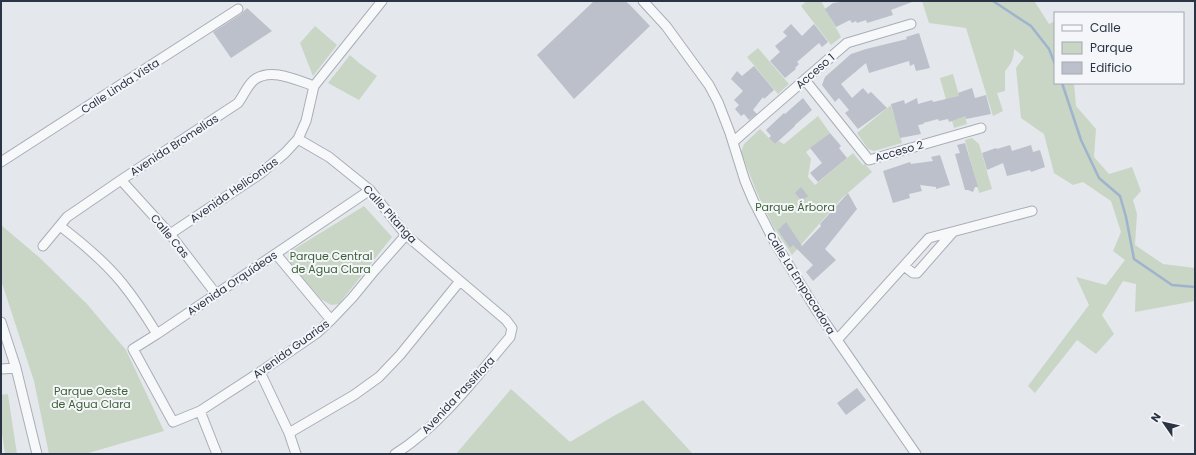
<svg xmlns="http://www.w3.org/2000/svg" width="1196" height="455" font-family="Poppins,sans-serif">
<rect width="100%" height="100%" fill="#e4e7ec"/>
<path fill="#c9d6c5" d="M807,1h14l20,36 -10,8 -30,-39z
M922,1h114l-1,1 14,22 6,-3v62h19l2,23 20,23 -2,28 15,17 23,-7 9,24 -8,9 4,14 -2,31 28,19 32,4v33l-60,11 1,-28 -13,-3 -21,34 12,19 -18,20 -19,-14 -42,53 -7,-7 61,-81 -13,-28 30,8 19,-25 -12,-9 8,-19 -10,-31 -28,-19 -10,3 -19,-12 -10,-39 -23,-16 -5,-50 8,-11 -10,-8c0,10 -3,15 -9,22v20l-8,2 6,18 -10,5 -27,-88 -37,-5z
M315,26l22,19 -24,31 -13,-33z
M758,48l31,36 -11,10 -31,-37z
M350,55l9,8 18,13 -18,24 -31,-17z
M953,74l14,50 -13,4 -14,-50z
M891,105l11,38 -28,8 -6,-2 -11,-16z
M818,116l12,17 -24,19 5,7 -3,18 7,8 38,-32 10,12 2,-1 7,8 -30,26 -50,57 -19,-29 -16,-33 -16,-41 3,-8 16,-15 15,15 4,-3 3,2 2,1z
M972,138l7,6 13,45 -13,4 -14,-53z
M364,206l28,31 -53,67 -8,1 -10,-6 -32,-37 -1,-9z
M1,225l39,33 47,46 39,46 38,81 -79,23h-36l-15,-73 -33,-101z
M511,389l59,53 40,-24 33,-18 50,54h-237z
M8,394v1l9,59h-12l-4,-28v-31z"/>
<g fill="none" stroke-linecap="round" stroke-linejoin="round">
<path stroke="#9fb4cc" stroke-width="2.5" d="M993,1l38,25 18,23 6,15
M1062,83l19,57 18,38 21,18 6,21 8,42 38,26 23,2"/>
</g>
<path fill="#bbc0ca" d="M594,1h31l5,4 20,21 -76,73 -37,-44z
M847,1h65v1l-21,8 2,5 -26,8 -1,-3 -9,3 -1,-2 -4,2 -2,-3 -14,7 -11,-18 8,-6z
M247,8l25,23 -41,27 -18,-26 28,-18z
M791,24l11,12 12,-12 14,18 -6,5 -3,-4 -22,19 2,2 -4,4 1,1 -11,9 -15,-17 10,-9 -5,-6 12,-10 -4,-4z
M919,33l11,35 -14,3 -2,-7 -4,2 -1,-5 -40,12 -3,-10 -25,21 11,14 11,-10 5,6 3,-2 16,16 -29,21 -13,-16 4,-3 -10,-12 -4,4 -13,-17 3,-8 26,-23 15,-5 41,-10 -1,-2z
M754,66l20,24 -10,9 -1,-2 -10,13 4,4 -8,6 -5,-6 -3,2 -6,-7 4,-4 -5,-5 9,-9 -12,-12 6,-8 5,5z
M972,88l3,10 11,-3 5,19 -25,5 -1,-3 -16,6 -1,-3 -9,2 -1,-2 -15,4 1,1 -6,1 3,9 -21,4 -9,-34 13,-4 1,4 12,-6 1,6 14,-4 1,2 26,-6 -1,-3z
M803,98l9,12 -17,15v1l-20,18 -6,-6 2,-2 -5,-6 18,-17 1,1z
M830,133l11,13 -2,2 8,10 -29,24 -8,-9 12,-10 -12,-15z
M965,143l13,44h-3l-2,5 -5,-2h-3l-10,-36 5,-1 -3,-8z
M1010,145l2,6 19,-6 2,7 7,-2 5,17 -14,5 -1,-2 -23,6 -4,-13 -16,7 -5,-17 14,-5 1,1z
M940,155l10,30 -14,4v-2l-16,-2 2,6 -13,3 1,4 -17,5 -10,-32 27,-9 1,2 22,-3 -2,-4z
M801,187l7,9 -6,5 -7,-8z
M848,193l9,16 -32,40 11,11 -23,21 -7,-9 7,-7 -20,-20 -3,3 -12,-18 8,-8 16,24 19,-20 -1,-2z
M857,388l9,12 -20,15 -9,-12z"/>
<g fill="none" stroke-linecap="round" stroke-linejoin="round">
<g stroke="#a9aeb7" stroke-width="11">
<path id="minor" d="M643,1l23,25 43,59 9,17 12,31 15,48 8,19 21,41 43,70 99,143
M805,80l64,80 112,-32
M298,139l31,18 41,33 36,45 100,85 6,8 -2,9c-34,40 -70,89 -115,117
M733,142l114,-99 64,-19
M1,162l237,-153
M121,180l49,54 46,60
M370,190l-213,144 -24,15 40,73 27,-11 60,-39 57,-39 14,-13 21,-22 23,-28 31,-35
M60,226c21,16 45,36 62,57 13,16 24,33 35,51
M170,234l90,-60 25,-21 13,-14 8,-18 8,-35 68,-85
M43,246l24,-29 54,-37 117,-77c6,-8 9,-17 16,-23 17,-13 42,0 60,6
M276,254l55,66
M904,266l9,7h4l36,-41
M1,322l15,46 21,86
M837,340l92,-102 103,-27
M1,369l15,-1
M260,372l29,61 7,21
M200,411l17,43
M289,433l65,-38 25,-18 21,-22 60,-74"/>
</g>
<use href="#minor" stroke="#f7f8fa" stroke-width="9"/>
</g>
<g text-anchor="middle" stroke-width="4" stroke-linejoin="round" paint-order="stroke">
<g font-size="11" fill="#2b3445" stroke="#f4f6f9">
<text transform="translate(815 71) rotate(-41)" y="4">Acceso 1</text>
<text transform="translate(120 86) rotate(-33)" y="4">Calle Linda Vista</text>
<text transform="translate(174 145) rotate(-33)" y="4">Avenida Bromelias</text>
<text transform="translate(899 151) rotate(-16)" y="4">Acceso 2</text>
<text transform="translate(234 190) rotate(-35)" y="4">Avenida Heliconias</text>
<text transform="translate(390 214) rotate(48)" y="4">Calle Pitanga</text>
<text transform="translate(170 236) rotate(50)" y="4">Calle Cas</text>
<text transform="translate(232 283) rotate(-34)" y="4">Avenida Orquídeas</text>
<text transform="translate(801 283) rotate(58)" y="4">Calle La Empacadora</text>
<text transform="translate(291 349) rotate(-36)" y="4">Avenida Guarias</text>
<text transform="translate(458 395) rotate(-47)" y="4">Avenida Passiflora</text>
</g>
<g font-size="11" fill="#3f6138" stroke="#f4f6f9">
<text x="795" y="211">Parque Árbora</text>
<text x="331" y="260">Parque Central<tspan x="331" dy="13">de Agua Clara</tspan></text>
<text x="91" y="395">Parque Oeste<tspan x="91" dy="13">de Agua Clara</tspan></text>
</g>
</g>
<rect width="1196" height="455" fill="none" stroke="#2b3445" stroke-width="4"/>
<rect x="1054" y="12" width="130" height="72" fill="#f4f6f9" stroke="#a4a8b1"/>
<rect x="1062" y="25" width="20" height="6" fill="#f7f8fa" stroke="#a4a8b1"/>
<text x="1090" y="32" font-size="12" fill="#2b3445">Calle</text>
<rect x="1062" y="42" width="20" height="12" fill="#c9d6c5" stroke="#a4a8b1"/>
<text x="1090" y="52" font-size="12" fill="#2b3445">Parque</text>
<rect x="1062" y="62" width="20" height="12" fill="#bbc0ca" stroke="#a4a8b1"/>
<text x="1090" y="72" font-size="12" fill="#2b3445">Edificio</text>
<g transform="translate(1164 423) rotate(304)" stroke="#f4f6f9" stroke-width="3" paint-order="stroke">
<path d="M0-3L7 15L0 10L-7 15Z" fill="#2b3445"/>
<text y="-6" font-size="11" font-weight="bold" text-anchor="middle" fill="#2b3445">N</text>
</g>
</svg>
